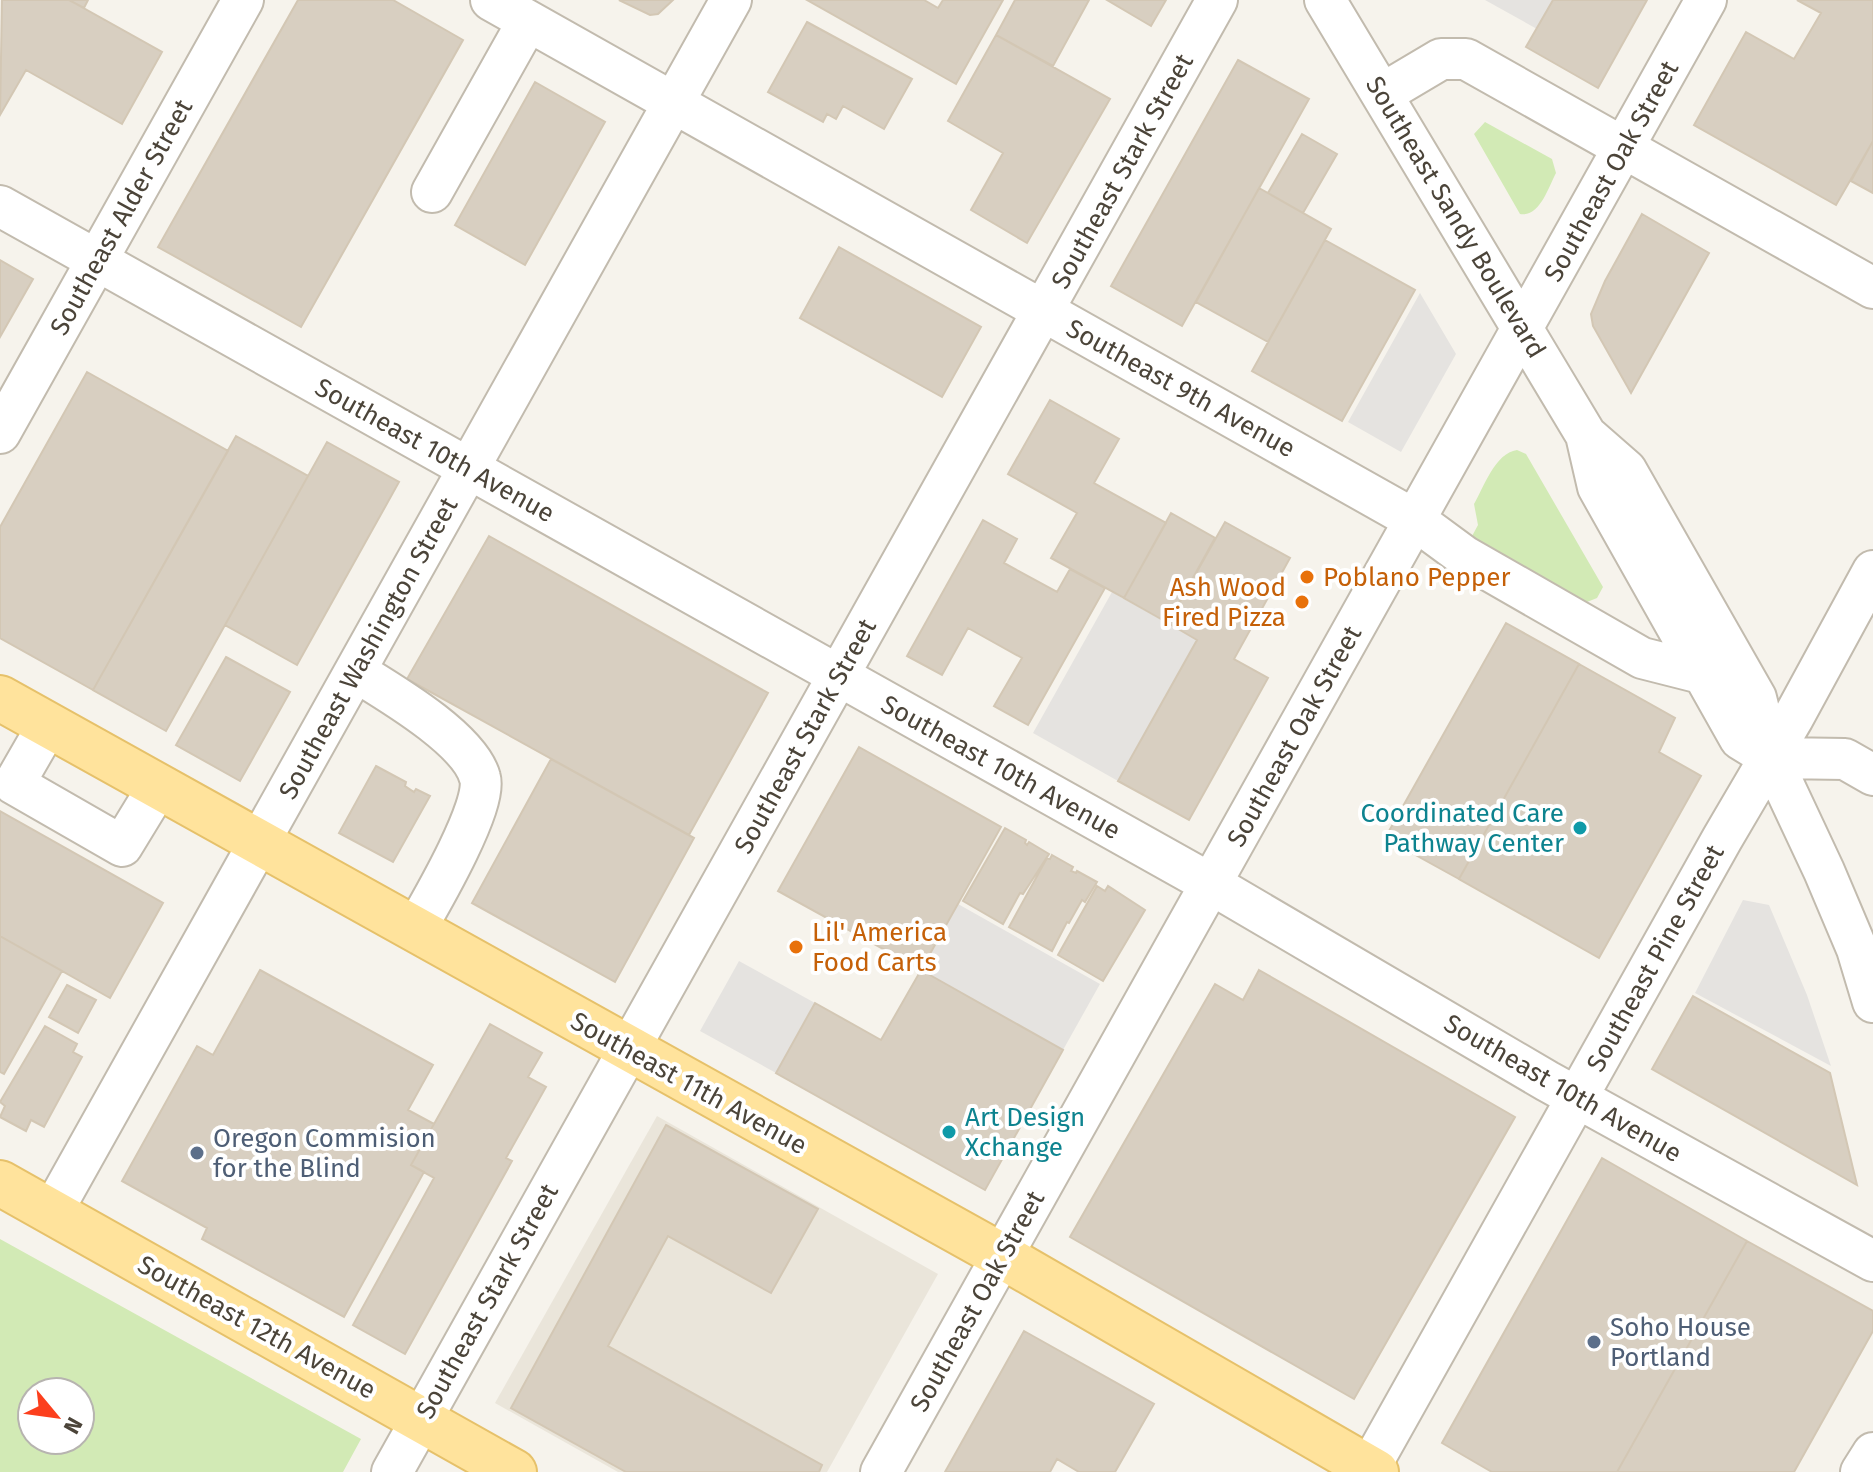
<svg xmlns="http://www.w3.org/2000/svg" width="1873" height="1472" font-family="'Fira Sans',sans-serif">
<rect width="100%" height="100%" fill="#f6f3ec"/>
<path fill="#eae5da" d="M657,1116l281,158 -111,198h-209l-123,-69z"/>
<path fill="#d2eab5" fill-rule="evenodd" d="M1485,122l67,37 4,14c-8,15 -16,44 -36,41l-46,-80z
M1517,450l9,4 77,133 -6,11 -10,4 -116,-64 7,-13 -4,-21c10,-17 21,-51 43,-54z
M0,1239l361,200 -18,33h-343zM32,1392h48v48h-48z"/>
<path fill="#e5e3e0" d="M1485,0h68l-16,29z
M1420,293l36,61 -55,98 -53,-30z
M1112,592l85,48 -79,141 -85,-48z
M1743,900l26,5 38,90 24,71 -136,-73z
M958,904l142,80 -37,66 -142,-80z
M739,961l76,42 -39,70 -76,-42z"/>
<path fill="#d8cfc1" stroke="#d3c7b4" stroke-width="2" d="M2,0h67l93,52 -40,72 -96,-54 -26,45z
M69,0h19l-4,8z
M298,0h95l70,40 -162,287 -143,-80z
M619,0h54l-15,14 -8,1z
M807,0h117l14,8 5,-8h60l-47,84z
M1015,0h74l-36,66 -57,-31z
M1107,0h59l-15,26z
M1553,0h94l-49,88 -72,-41z
M1797,0h76v141l-37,64 -142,-80 52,-93 48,27 27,-46z
M807,22l105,57 -28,50 -41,-23 -7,13 -9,-5 -4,8 -55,-30z
M996,35l114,64 -83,144 -56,-33 32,-57 -55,-32z
M1238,60l71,39 -127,227 -71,-40z
M535,82l70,40 -80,143 -70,-40z
M1302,134l35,20 -34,59 -35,-20z
M1873,141v52l-22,-12z
M1259,188l72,41 -63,113 -72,-40z
M1642,214l67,39 -78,140 -38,-67 -2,-12 14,-33z
M1325,240l90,50 -73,131 -90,-50z
M839,247l142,80 -39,70 -142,-79z
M0,260l33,19 -33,58z
M87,372l141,79 -135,239 -93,-52v-111z
M1050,400l69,39 -25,44 72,40 -42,75 -73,-40 26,-45 -69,-39z
M236,436l72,40 -142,255 -73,-41z
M327,442l72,40 -102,183 -72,-40z
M1171,513l44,25 -47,85 -44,-25z
M983,520l34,19 -13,24 53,29 13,-23 35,19 -77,137 -34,-19 28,-48 -54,-30 -26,47 -35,-19z
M1225,522l65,36 -56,101 34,19 -79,142 -71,-39 79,-141 -29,-17z
M489,536l279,157 -79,142 -282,-156z
M1506,623l73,41 -120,215 -74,-41z
M226,657l64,35 -50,89 -64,-36z
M1579,664l96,54 -16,34 42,24 -102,182 -140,-79z
M859,747l142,80 -80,143 -143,-79z
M551,759l143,79 -79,144 -143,-79z
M376,766l30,16 -1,4 9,6 2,-3 14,7 -37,66 -54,-29z
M0,811l163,92 -53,95 -110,-62z
M1005,828l21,12 -1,3 2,2 2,-3 20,12 -26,40 -3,-1 -17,31 -40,-23z
M1052,855l21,12 -2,4 5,2 1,-2 20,11 -12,20 -3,-2 -13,23 -2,-1 -15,29 -43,-24 38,-69 3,1z
M1097,886l8,5 3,-5 37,24 -42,71 -45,-26z
M0,936l62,35 -58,103 -4,-2z
M260,970l173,95 -25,45 26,14 -23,41 13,7 -80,145 -142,-78 5,-11 -85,-47 75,-135 16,9z
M921,970l142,80 -78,140 -209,-117 39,-70 66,37z
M1259,970l256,147 -161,282 -284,-162 145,-253 28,16z
M67,985l29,15 -18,33 -29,-16z
M1693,996l137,77 27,112 -205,-116z
M490,1024l52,29 -14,24 18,10 -40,71 6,3 -107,193 -52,-29 81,-147 -23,-13z
M45,1026l32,18 -4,8 9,5 -38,70 -13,-7 -5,11 -26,-14 5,-11 -5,-4z
M666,1125l152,84 -47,84 -103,-57 -60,110 214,119 -3,7h-193l-115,-64z
M1602,1158l145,83 -130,231h-125l-50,-29z
M1747,1241l126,70v20l-79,141h-177z
M1024,1331l130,73 -39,68h-36l-22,-13 -7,13h-105z"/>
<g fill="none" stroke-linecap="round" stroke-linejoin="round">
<g stroke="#c2bbae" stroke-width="44">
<path id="minor" d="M491,0l924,520 49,36 178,102 63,16
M1325,0l261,435 12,52 142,252 31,19
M1382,94l59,-35h25l407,229
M432,192l96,-171
M0,206l1211,678 336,197 326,180
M0,433l243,-433
M1586,435l40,35 130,228 15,60 53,113 33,78 16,53
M355,671c34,21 115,68 125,107 8,27 -50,126 -65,152
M48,725l-34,59 108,62 36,-59
M1771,758l74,1 28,16
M52,1212l679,-1212
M392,1472l825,-1472
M881,1472l825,-1472
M1367,1472l355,-633 71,-121 80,-147
M1861,1472l12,-19"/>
</g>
<g stroke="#e6c16a" stroke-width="48">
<path id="major" d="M0,698l1002,558 374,216
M0,1183l514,289"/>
</g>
<use href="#minor" stroke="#fff" stroke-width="40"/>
<use href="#major" stroke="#ffe39c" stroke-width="44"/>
</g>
<g fill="#e8710a" stroke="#fff" stroke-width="3">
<circle cx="1307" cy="577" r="8"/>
<circle cx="1302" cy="602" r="8"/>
<circle cx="796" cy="947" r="8"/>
</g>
<g fill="#0f9aa8" stroke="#fff" stroke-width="3">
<circle cx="1580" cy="828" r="8"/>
<circle cx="949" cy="1132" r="8"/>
</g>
<g fill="#5c6f8a" stroke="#fff" stroke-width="3">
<circle cx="197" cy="1153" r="8"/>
<circle cx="1594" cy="1342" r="8"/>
</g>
<g text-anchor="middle" stroke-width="8" stroke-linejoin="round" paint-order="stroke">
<g font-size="26" fill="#4b4439" stroke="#fff">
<text transform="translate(1122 171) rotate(-61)" y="9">Southeast Stark Street</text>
<text transform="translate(1611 171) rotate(-61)" y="9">Southeast Oak Street</text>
<text transform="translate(121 217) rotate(-61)" y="9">Southeast Alder Street</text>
<text transform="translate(1456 217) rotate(59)" y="9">Southeast Sandy Boulevard</text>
<text transform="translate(1181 388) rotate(29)" y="9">Southeast 9th Avenue</text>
<text transform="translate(435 450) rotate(29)" y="9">Southeast 10th Avenue</text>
<text transform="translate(368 648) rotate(-61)" y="9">Southeast Washington Street</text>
<text transform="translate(805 736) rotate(-61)" y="9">Southeast Stark Street</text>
<text transform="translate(1294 736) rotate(-61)" y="9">Southeast Oak Street</text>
<text transform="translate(1001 767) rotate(29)" y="9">Southeast 10th Avenue</text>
<text transform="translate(1655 958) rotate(-61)" y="9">Southeast Pine Street</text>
<text transform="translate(689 1083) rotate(29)" y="9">Southeast 11th Avenue</text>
<text transform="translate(1563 1088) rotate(30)" y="9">Southeast 10th Avenue</text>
<text transform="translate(487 1301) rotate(-61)" y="9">Southeast Stark Street</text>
<text transform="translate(977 1301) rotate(-61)" y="9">Southeast Oak Street</text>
<text transform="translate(257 1327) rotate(29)" y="9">Southeast 12th Avenue</text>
</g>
<g font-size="26" fill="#c56008" stroke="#fff" text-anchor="start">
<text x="1323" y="586">Poblano Pepper</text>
<text x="1286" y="596" text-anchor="end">Ash Wood<tspan x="1286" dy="30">Fired Pizza</tspan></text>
<text x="812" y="941">Lil' America<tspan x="812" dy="30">Food Carts</tspan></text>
</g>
<g font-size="26" fill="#0d838f" stroke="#fff" text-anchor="end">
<text x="1564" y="822">Coordinated Care<tspan x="1564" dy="30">Pathway Center</tspan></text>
<text x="965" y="1126" text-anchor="start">Art Design<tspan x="965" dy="30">Xchange</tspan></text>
</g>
<g font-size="26" fill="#4e5e75" stroke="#fff" text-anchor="start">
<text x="213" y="1147">Oregon Commision<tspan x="213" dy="30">for the Blind</tspan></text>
<text x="1610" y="1336">Soho House<tspan x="1610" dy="30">Portland</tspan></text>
</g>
</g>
<g transform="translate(56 1416) rotate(119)"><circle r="38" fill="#ffffff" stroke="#b7b4b0" stroke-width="2"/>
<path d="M0-6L14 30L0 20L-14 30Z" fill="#fc3f1d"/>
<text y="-12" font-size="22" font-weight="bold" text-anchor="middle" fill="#4b4439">N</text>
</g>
</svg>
